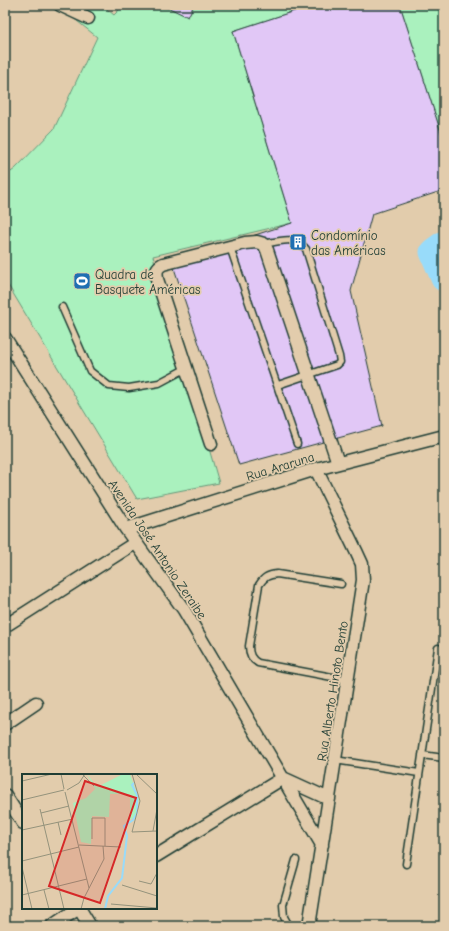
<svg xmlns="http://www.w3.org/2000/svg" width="449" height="931" font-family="'Comic Neue',sans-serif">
<rect width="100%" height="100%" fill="#e2ccac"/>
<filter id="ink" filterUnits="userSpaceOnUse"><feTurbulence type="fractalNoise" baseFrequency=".025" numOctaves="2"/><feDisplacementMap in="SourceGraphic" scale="8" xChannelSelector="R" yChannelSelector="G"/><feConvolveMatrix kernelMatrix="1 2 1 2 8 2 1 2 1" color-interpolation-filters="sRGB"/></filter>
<g filter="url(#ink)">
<path fill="#aaf1be" stroke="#649779" d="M57,5h45l12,10 10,-10h189l-80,26 59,192 -139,33 66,227 -82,16 -132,-219v-104l10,-7 39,-40 43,-92z
M400,5h44v137z"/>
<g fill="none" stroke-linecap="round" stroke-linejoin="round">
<path stroke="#98dbfa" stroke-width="27" d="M444,244l-11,8 11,26"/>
</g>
<path fill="#e1c7f6" stroke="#1f3d34" d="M163,5h31l-6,12z
M313,5h87l44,137v48l-72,24 -21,77 31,135 -143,39 -67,-203 120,-39 -59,-192z"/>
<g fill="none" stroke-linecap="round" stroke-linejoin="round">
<g stroke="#1f3d34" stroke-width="9">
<path id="lane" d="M264,244c15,-3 31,-9 42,5l33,107 1,6 -3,3 -59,20
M230,247l67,197
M62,307l28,64 19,15 20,2 30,-5 28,-15
M341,584l-64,-10c-9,1 -13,3 -18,11l-10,61c0,8 2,13 9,17l90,17
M422,755l22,3
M335,760l84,13
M406,864l32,-216
M289,926l-5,-9 -1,-12 13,-45"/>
</g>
<g stroke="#1f3d34" stroke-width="15">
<path id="street" d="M60,5l28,13
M5,338l121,191 58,81 138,235
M211,444l-54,-165c-1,-8 -1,-11 6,-15l82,-21 12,-1 7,2 3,6 71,213
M126,529l190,-60 128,-33
M5,626l130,-83
M5,724l31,-21
M283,778l46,21
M5,795l18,28
M156,856l127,-78
M79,908l11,18
M52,926l27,-18
M309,926l54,-346 -1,-16 -6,-13 -40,-82"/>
</g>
<use href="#lane" stroke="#e2ccac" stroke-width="6"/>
<use href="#street" stroke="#e2ccac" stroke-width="12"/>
</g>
</g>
<defs>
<g id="building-square" transform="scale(0.9)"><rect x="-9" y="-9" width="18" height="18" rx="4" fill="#1f6fb2" stroke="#e2ccac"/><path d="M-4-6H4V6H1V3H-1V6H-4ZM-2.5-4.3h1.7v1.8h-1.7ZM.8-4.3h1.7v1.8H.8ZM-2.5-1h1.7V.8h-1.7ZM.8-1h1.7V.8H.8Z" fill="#fff"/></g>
<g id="stadium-square" transform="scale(0.9)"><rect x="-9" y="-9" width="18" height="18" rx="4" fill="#1f6fb2" stroke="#e2ccac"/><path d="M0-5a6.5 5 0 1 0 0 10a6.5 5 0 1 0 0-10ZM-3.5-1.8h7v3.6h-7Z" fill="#fff"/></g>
</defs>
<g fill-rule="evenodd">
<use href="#building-square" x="298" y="242"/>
<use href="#stadium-square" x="82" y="281"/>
</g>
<g text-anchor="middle" stroke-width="3.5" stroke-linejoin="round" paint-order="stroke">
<g font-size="13" fill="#1f3d34" stroke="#e2ccac" text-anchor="start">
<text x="311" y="240">Condomínio<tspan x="311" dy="15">das Américas</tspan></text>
<text x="95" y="279">Quadra de<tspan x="95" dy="15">Basquete Américas</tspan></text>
</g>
<g font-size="13" fill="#1f3d34" stroke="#e2ccac">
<text transform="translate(280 466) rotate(-17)" y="5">Rua Araruna</text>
<text transform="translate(158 549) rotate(56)" y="5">Avenida José Antonio Zeraibe</text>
<text transform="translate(332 691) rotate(-81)" y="5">Rua Alberto Hinoto Bento</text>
</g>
</g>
<g transform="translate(22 774)">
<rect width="135" height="135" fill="#e2ccac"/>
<path d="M65,0l10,13 26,-13h7l9,25 -3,19 -6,1v-25h-20l-1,23 -17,-1 -1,28 -10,-2 -8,-39 13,-5 9,-9z" fill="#aaf1be"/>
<path fill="none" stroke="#98dbfa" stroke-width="2" d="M83,135l3,-13 14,-18 5,-42 -3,-10 9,-6 4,-7v-18l-5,-10 2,-2"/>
<path fill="none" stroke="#94937c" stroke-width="1" d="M39,0l3,15M60,0l12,12M110,0l8,27 -8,31 25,-1M114,0l21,20M0,7l30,-7M45,16l12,-7 6,-9M43,18l24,96M0,26l42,-10M18,35l24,100M19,39l28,-7M36,48l3,13M0,56l51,-11M131,57l4,-22M70,65v-21h13v28M57,71l42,2M0,87l57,-14M0,93l10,42M117,107l12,3 6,-11M100,111l35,11M22,116l5,19M0,121l65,-16M89,130l46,4M59,135l3,-11 20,-39 -1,-13"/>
<path fill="#d62828" fill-opacity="0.15" stroke="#d62828" stroke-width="2" d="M63,7l51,17 -36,105 -51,-17z"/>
<rect width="135" height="135" fill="none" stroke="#1f3d34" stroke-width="2"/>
</g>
<rect width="449" height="931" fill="none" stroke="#e2ccac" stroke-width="20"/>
<rect x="10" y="10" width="429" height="911" fill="none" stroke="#1f3d34" stroke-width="1.5" filter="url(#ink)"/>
</svg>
